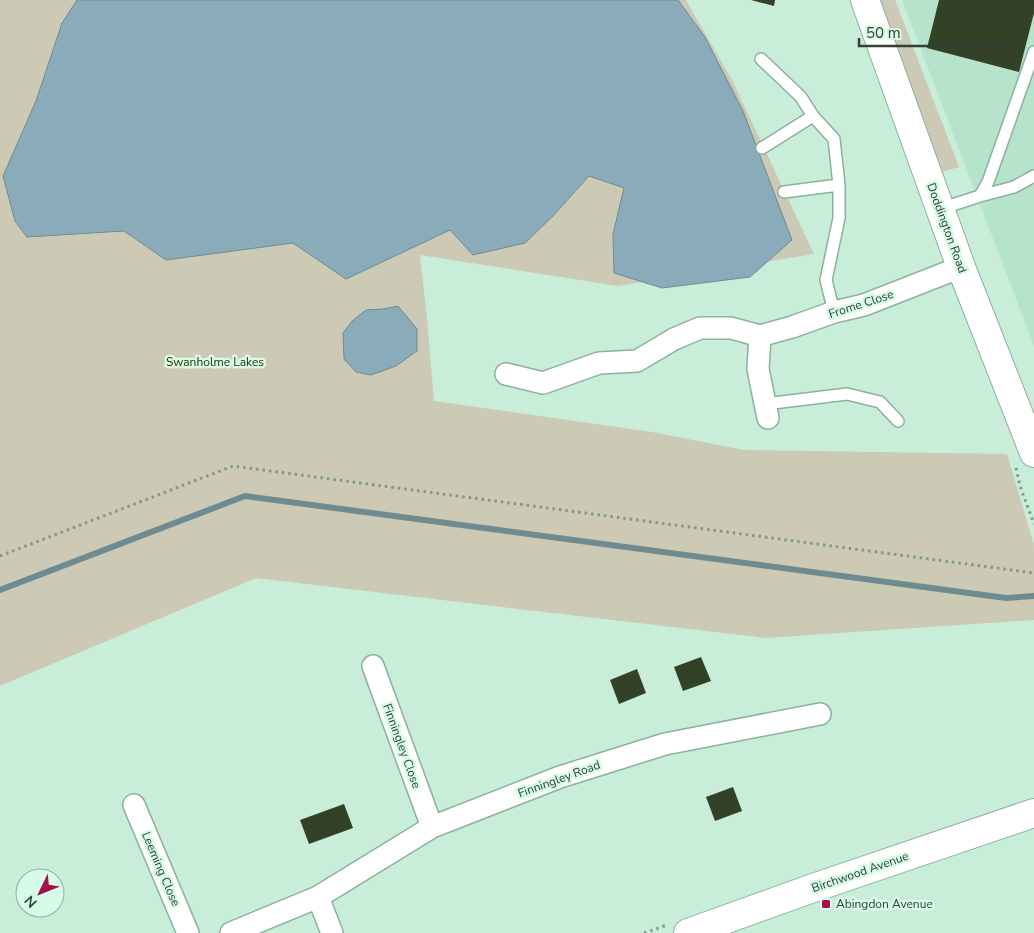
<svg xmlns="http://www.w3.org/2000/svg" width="1034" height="933" font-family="'Nunito Sans',sans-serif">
<rect width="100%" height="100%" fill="#c8eeda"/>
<path fill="#b6e3cc" d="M902,0h132v346z"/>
<path fill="#ccc9b5" d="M0,0h686l46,80 82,174 -196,32 -198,-31 7,63 7,83 218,31 92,18 263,4 27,91v75l-268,18 -510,-60 -256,108z
M880,0h15l64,167 -17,5z"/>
<path fill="#8aabb9" stroke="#6f8b92" d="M77,0h601l27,37 38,74 49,129 -42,37 -88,11 -48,-15 -1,-39 11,-46 -35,-12 -36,40 -28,27 -52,12 -23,-25 -104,49 -53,-36 -127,17 -42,-29 -97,6 -12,-16 -12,-45 33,-75 26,-78z
M398,306l19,23v22l-21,15 -25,9 -15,-3 -12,-13 -1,-26 9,-12 14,-11 17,-1z"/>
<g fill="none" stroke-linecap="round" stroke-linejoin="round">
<path stroke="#6f8b92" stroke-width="6" d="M0,590l245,-94 761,102 28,-2"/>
</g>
<path fill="#334126" d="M751,0h24l-1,6z
M939,0h95v13l-15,59 -92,-24z
M701,657l10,24 -28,10 -9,-24z
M637,669l9,24 -27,11 -9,-24z
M733,787l9,24 -27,10 -9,-24z
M344,804l9,24 -44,16 -9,-24z"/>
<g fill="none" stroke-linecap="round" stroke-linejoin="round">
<g stroke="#8db19e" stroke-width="14">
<path id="lane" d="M761,59l40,38 12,19 21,23 5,46v33l-13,62 8,32
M762,148l51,-32
M784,192l55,-7
M980,196l8,-14 46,-130
M940,209l40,-13 34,-9 20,-11
M765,404l82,-10 33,8 18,19"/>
</g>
<g stroke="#8db19e" stroke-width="24">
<path id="street" d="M760,336l-2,33 10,49
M506,374l37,9 56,-20 38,-2 37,-22 26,-11h31l29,8 32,-9 42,-15 30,-7 97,-38
M373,666l59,161
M134,805l54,128
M318,897l114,-70 128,-50 105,-33 155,-30
M231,933l87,-36 14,36"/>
</g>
<g stroke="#8db19e" stroke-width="30">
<path id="secondary" d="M865,0l96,267 73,186
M688,933l125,-45 221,-75"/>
</g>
<path stroke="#7e998b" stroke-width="3" stroke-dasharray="2.5 4" stroke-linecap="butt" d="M1016,468l4,18 14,38
M0,556l233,-90 801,107
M644,933l23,-8"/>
<use href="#lane" stroke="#fff" stroke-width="11"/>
<use href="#street" stroke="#fff" stroke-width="21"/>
<use href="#secondary" stroke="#fff" stroke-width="28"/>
</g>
<rect fill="#a50f4b" stroke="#d6fbe7" stroke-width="2" x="821" y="899" width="10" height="10" rx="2.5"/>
<g text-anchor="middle" stroke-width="5" stroke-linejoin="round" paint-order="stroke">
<g font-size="12" fill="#314038" stroke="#d6fbe7">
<text transform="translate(947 228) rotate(70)" y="4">Doddington Road</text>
<text transform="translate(861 304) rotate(-18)" y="4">Frome Close</text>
<text transform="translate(402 746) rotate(70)" y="4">Finningley Close</text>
<text transform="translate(559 779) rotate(-20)" y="4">Finningley Road</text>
<text transform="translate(161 869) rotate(67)" y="4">Leeming Close</text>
<text transform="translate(860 872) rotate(-19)" y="4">Birchwood Avenue</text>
</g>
<g font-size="12" fill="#342e05" stroke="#d6fbe7">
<text x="215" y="366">Swanholme Lakes</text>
</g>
<g font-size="12" fill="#314038" stroke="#d6fbe7" text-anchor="start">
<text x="836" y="908">Abingdon Avenue</text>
</g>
</g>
<g transform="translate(40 893) rotate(227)"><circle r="24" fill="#d6fbe7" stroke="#94b0a1"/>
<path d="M0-4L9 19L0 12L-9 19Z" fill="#a50f4b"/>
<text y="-8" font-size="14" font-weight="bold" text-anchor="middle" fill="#314038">N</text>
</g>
<path d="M859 38v8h149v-8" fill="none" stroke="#314038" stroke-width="2.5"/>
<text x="866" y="38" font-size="15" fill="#314038" stroke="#d6fbe7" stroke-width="4" paint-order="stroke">50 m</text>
</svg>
